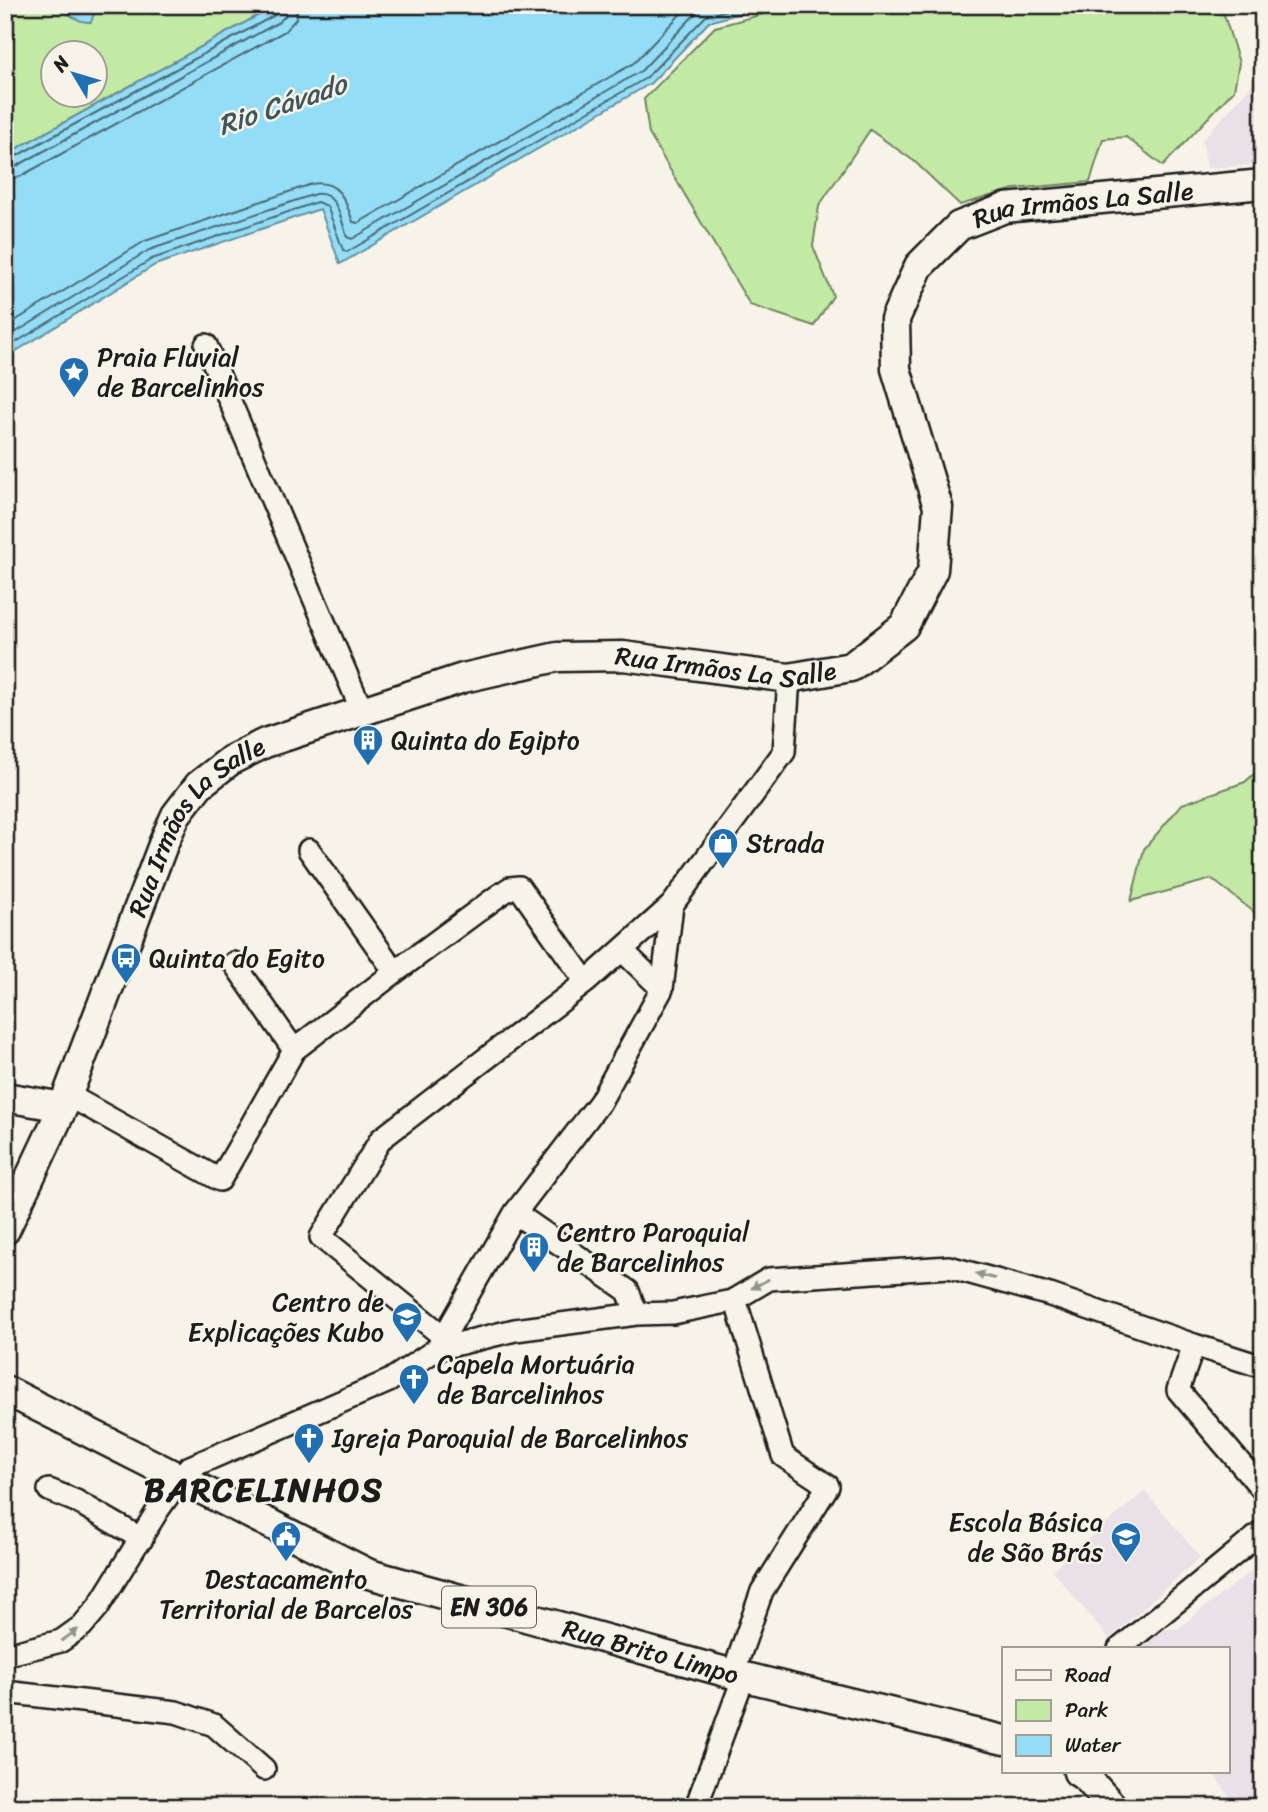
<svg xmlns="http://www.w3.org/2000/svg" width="1268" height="1812" font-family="Sriracha,sans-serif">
<rect width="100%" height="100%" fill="#f7f3e8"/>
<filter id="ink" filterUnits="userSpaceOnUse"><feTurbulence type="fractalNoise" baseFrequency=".0143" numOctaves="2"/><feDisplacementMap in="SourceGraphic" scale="14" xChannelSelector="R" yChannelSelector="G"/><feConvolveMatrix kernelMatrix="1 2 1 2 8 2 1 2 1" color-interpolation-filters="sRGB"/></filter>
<g filter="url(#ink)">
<path fill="#eae0e7" d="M1257,5h6v159l-56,4 -5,-28 56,-62z
M1145,1491l55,66 -91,82 -57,-69z
M1263,1562v245h-25l-26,-35h16v-123h-95l22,-20h22z"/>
<path fill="#c3eaa5" stroke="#708360" stroke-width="2" fill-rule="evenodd" d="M5,5h272l-272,150zM52,52h42v42h-42z
M797,5h424l18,58 -5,27 -71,76 -37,-29 -23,2 -13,43 -76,7 -54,16 -46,-44 -44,-31 -51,76 -6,40 20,50 -19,30 -64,-21 -101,-171 -5,-35 71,-72z
M1263,766v153l-51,-40 -81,22 13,-52 38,-45 63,-22z"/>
<path fill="#94ddf6" stroke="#64909f" stroke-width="2" d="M62,5h35l-6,17c-10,1 -25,-7 -29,-17z
M277,5h492l-60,17 -58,61 -311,181 -20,-55 -165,56 -150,93v-203z"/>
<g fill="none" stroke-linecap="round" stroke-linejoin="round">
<path stroke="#4c6973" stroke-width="2" d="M5,160l6,-1 264,-144 4,-10
M5,169l10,-2 264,-145 6,-6 3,-11
M5,180l16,-4 264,-145 11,-12 2,-14
M5,327l140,-86 167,-57c27,-5 34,17 41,38l5,1 276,-160 55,-58
M5,339l144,-89 166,-56c23,-3 26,26 32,43l5,2 289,-168 57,-60 12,-6
M5,349l147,-90 165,-57 10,4 16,44 4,2 299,-174 60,-62 37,-11"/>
<g stroke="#1c1c1c" stroke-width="26">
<path id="minor" d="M206,345l156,366
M309,850l86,122
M622,950l40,39
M234,963l60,87 101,-78 103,-76 12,-8 9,-1 67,95 -205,157 -60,98 123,100
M586,982l86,-77
M68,1095l152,85 74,-130
M515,1213l113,78 9,23
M1194,1345l-16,45 85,100
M437,1349l78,-19 122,-16 36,-1 59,-12 37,-22 180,-12 101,28 144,50 69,22
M49,1490l27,11 66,38
M1119,1649l144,-118
M5,1655l56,-14 21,-15 16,-19 60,-97 30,-42 201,-87 48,-32 78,-136 85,-111 62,-113 10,-84 112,-153 5,-74
M733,1674l29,-83 66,-105 -45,-30 -48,-157
M5,1692l171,20 38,13 50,44
M696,1807l48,-131"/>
</g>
<g stroke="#1c1c1c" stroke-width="33">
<g id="major">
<path d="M5,1097l58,10"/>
<path id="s1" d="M5,1230l58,-123 101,-265 12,-27 23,-30 32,-25 34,-17 198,-65 94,-21 66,-1 166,22 62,-11 53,-41 29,-56 5,-63 -42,-138 -1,-50 24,-53 40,-40 46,-18 258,-24"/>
<path id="s2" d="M5,1390l364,184 364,100 271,66"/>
<path d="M1078,1772l8,5 27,30"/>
</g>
</g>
<use href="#minor" stroke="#f7f3e8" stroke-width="21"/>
<use href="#major" stroke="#f7f3e8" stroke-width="28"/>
</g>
<defs><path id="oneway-solid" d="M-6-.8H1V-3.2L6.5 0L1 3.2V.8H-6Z" transform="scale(1.75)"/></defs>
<g fill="#94928c">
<use href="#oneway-solid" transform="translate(985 1276) rotate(-165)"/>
<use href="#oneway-solid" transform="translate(760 1284) rotate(152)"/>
<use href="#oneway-solid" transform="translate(70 1635) rotate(-35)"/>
</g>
</g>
<defs>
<g id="sight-pin" transform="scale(1.575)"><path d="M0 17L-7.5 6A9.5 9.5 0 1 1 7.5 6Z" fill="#1f6fb2" stroke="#f7f3e8"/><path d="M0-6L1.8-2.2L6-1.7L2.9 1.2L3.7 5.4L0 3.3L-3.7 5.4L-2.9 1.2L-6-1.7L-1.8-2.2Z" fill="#fff"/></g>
<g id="building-pin" transform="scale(1.575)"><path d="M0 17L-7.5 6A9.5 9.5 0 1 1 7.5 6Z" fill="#1f6fb2" stroke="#f7f3e8"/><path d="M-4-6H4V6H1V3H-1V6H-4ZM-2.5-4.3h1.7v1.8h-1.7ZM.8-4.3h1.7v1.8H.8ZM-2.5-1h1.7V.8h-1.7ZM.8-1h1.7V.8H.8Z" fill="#fff"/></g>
<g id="shop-pin" transform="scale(1.575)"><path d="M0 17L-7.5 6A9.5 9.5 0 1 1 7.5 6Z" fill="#1f6fb2" stroke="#f7f3e8"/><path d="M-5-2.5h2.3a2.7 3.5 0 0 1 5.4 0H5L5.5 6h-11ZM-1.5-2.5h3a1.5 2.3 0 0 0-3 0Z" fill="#fff"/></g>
<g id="bus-pin" transform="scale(1.575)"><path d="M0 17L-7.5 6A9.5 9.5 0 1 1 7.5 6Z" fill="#1f6fb2" stroke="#f7f3e8"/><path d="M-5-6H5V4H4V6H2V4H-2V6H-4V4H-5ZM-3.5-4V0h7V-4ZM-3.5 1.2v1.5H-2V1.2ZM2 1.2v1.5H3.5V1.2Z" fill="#fff"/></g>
<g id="school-pin" transform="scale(1.575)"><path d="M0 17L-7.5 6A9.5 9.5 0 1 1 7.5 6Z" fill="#1f6fb2" stroke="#f7f3e8"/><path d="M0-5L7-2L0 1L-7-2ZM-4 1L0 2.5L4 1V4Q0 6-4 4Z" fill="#fff"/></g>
<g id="church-pin" transform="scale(1.575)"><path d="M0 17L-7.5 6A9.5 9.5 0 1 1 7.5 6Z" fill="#1f6fb2" stroke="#f7f3e8"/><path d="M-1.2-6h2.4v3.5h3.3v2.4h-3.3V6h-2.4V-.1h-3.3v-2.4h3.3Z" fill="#fff"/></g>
<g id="civic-pin" transform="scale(1.575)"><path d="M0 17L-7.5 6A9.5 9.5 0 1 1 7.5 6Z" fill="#1f6fb2" stroke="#f7f3e8"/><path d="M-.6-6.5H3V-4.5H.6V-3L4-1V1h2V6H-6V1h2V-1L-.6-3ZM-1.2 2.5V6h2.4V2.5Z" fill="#fff"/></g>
</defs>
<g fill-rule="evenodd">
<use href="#sight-pin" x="74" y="372"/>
<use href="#building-pin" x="368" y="740"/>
<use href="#shop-pin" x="723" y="843"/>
<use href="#bus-pin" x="126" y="958"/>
<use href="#building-pin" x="534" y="1247"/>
<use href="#school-pin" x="407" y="1317"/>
<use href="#church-pin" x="414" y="1379"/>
<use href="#church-pin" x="309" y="1438"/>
<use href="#civic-pin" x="286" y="1536"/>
<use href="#school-pin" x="1126" y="1537"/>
</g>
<g text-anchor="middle" stroke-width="5" stroke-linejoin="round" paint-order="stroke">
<rect fill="#f7f3e8" stroke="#5e5c59" stroke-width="2" x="442" y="1586.5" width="94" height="41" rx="5"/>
<g font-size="24" font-weight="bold" fill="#1c1c1c">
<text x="489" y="1615">EN 306</text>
</g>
<g font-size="26" fill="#1c1c1c" stroke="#f7f3e8">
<text dy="9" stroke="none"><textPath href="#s1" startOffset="1796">Rua Irmãos La Salle</textPath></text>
<text dy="9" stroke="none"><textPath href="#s1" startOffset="1040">Rua Irmãos La Salle</textPath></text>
<text dy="9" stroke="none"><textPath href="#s1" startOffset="452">Rua Irmãos La Salle</textPath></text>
<text dy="9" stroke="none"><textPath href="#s2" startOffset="700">Rua Brito Limpo</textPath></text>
</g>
<g font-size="26" fill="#1c1c1c" stroke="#f7f3e8" text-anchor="start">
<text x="97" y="366">Praia Fluvial<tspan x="97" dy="30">de Barcelinhos</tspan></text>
<text x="391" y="749">Quinta do Egipto</text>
<text x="746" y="852">Strada</text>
<text x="149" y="967">Quinta do Egito</text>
<text x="557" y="1241">Centro Paroquial<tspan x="557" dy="30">de Barcelinhos</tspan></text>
<text x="384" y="1311" text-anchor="end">Centro de<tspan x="384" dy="30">Explicações Kubo</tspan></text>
<text x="437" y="1373">Capela Mortuária<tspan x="437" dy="30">de Barcelinhos</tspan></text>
<text x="332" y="1447">Igreja Paroquial de Barcelinhos</text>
<text x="1103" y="1531" text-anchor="end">Escola Básica<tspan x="1103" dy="30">de São Brás</tspan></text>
<text x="286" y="1588" text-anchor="middle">Destacamento<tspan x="286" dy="30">Territorial de Barcelos</tspan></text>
</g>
<g font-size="28" font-style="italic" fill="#40565d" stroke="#f7f3e8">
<text transform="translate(282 104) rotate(-19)" y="10">Rio Cávado</text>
</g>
<g font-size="33" font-weight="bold" letter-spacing="2" fill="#1c1c1c" stroke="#f7f3e8">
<text x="264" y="1501">BARCELINHOS</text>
</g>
</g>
<rect width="1268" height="1812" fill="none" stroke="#f7f3e8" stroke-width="28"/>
<rect x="14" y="14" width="1240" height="1784" fill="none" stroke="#1c1c1c" stroke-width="2.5" filter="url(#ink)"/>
<rect x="1002" y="1647" width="228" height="126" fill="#f7f3e8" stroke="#9f9d96" stroke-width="2"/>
<rect x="1016" y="1670" width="35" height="10" fill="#f7f3e8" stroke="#9f9d96" stroke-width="2"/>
<text x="1065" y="1682" font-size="21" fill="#1c1c1c">Road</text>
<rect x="1016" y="1700" width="35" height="21" fill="#c3eaa5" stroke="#9f9d96" stroke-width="2"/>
<text x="1065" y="1717" font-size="21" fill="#1c1c1c">Park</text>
<rect x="1016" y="1735" width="35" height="21" fill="#94ddf6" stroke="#9f9d96" stroke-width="2"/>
<text x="1065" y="1752" font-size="21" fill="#1c1c1c">Water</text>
<g transform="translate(74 74) rotate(308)"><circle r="33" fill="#f7f3e8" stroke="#9f9d96" stroke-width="2"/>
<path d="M0-5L12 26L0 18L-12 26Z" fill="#1f6fb2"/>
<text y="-10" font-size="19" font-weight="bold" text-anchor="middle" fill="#1c1c1c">N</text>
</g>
</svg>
